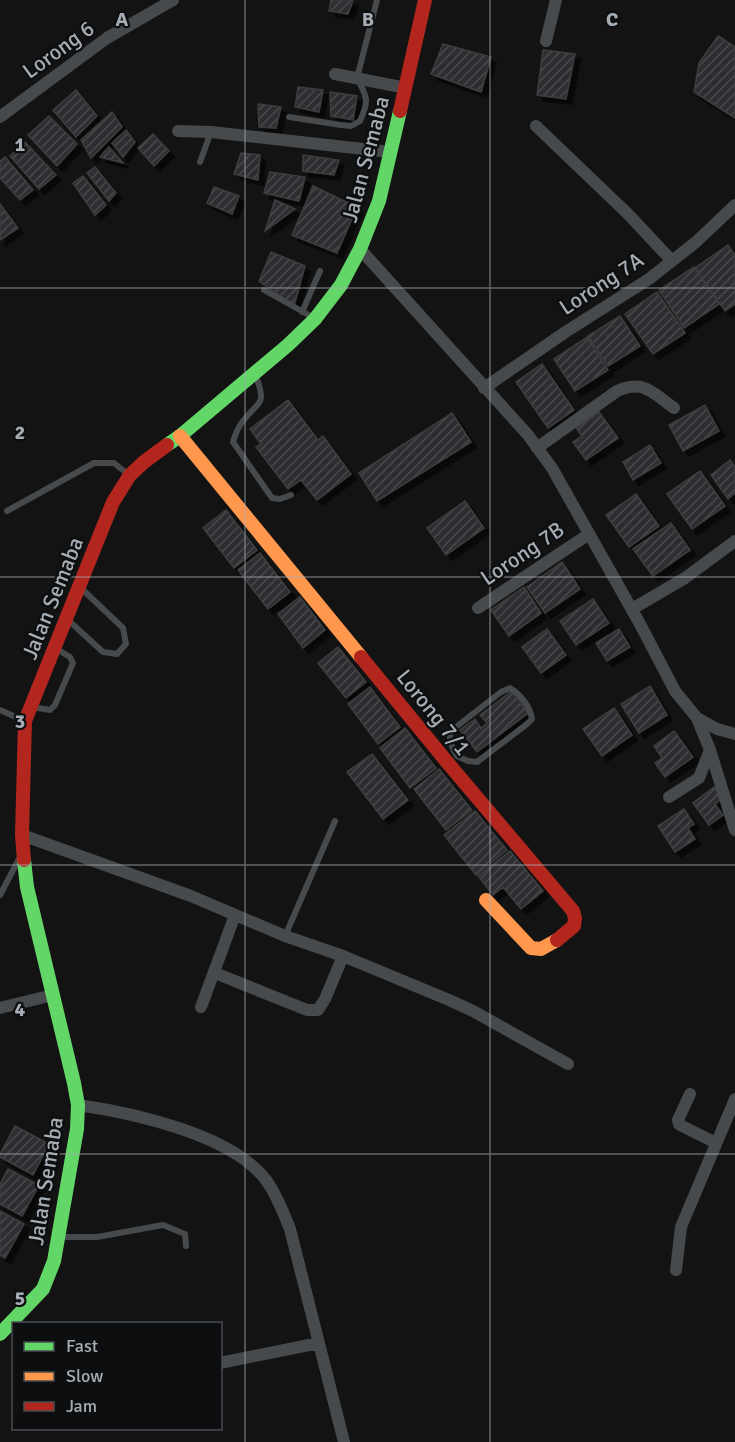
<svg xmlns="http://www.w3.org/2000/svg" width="735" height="1442" font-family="Signika,sans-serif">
<defs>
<pattern id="building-hatch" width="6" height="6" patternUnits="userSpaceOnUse" patternTransform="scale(1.5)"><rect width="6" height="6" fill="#2f2f30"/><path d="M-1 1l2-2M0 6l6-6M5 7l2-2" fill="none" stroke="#4a4a4c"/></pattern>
<filter id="shadow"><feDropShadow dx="5.5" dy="5.5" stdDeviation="0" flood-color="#0009"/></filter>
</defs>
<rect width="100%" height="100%" fill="#131313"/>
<path fill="url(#building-hatch)" stroke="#3c3e3f" stroke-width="1.5" filter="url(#shadow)" d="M331,0h22l-5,14 -19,-3z
M718,36l17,11v71l-41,-26 5,-29z
M443,44l48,13 -10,35 -50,-18z
M543,50l32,4 -9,45 -29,-4z
M298,87l25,3 -4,22 -24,-5z
M76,90l21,26 -21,21 -23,-27z
M330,92l27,4 -4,24 -22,-4z
M258,104l23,3 -5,21 -17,-1z
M112,112l10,15 -31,31 -10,-18z
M49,116l28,28 -20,22 -29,-31z
M126,130l9,12 -12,15 -11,-14z
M153,134l16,17 -15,15 -16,-18z
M25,142l31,33 -17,14 -29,-33z
M109,147l14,16 -23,-6z
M241,153l19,2 -2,25 -24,-6z
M303,155l36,5 -5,15 -31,-4z
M5,157l28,33 -13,10 -20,-22v-17z
M95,167l21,26 -7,8 -22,-28z
M270,172l35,5 -6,24 -35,-8z
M83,176l23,29 -11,10 -22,-32z
M313,186l44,21 -20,46 -45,-18z
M214,187l25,9 -7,18 -25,-11z
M275,200l20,9 -30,22z
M0,204l18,24 -18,12z
M728,245l7,10v49l-10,7 -30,-43z
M271,252l34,14 -11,40 -35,-25z
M694,267l25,37 -35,24 -25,-38z
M657,292l28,41 -32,21 -28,-40z
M620,316l20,30 -32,20 -20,-30z
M587,337l21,33 -33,21 -21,-32z
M542,364l32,46 -26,18 -32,-46z
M288,400l30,40 5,-4 28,38 -34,26 -16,-20 -13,9 -32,-42 5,-3 -11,-15z
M705,405l14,26 -36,20 -14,-26z
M599,412l19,26 -32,22 -13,-18 9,-6 -6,-8z
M452,413l19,29 -94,59 -18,-28z
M650,445l11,18 -28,17 -10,-18z
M730,460l5,7v26l-7,6 -17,-24z
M700,471l25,35 -33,23 -25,-35z
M636,494l23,32 -30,21 -23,-32z
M465,501l19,27 -38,27 -19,-27z
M226,510l31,40 -23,18 -31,-40z
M671,523l19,27 -37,26 -20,-27z
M260,553l30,39 -22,17 -30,-39z
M562,562l18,27 -35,24 -18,-26z
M524,587l17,26 -32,23 -18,-26z
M300,597l25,33 -22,18 -25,-34z
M593,599l16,24 -33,22 -16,-24z
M547,629l19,26 -25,18 -19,-26z
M619,629l11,18 -23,14 -11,-18z
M338,647l28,35 -20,16 -28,-35z
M650,686l17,29 -28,18 -18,-29z
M370,687l30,40 -22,17 -30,-40z
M512,691l16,22 -51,39 -17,-22 15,-11 6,9 6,-5 -7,-8z
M614,708l18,27 -30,21 -19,-27z
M405,728l31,40 -26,20 -30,-40z
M674,731l19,26 -28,20 -10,-14 7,-5 -8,-12z
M372,754l36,46 -25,19 -36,-47z
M439,769l33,41 -26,20 -32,-41z
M714,787l8,12 -7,5 8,11 -14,10 -16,-22z
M684,809l10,15 -6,4 7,11 -20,13 -17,-26z
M475,811l32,39 -31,25 -32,-40z
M510,851l33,40 -22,18 -18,-22 -10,8 -15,-19z
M15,1126l34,18 -16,31 -33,-18v-3z
M8,1169l31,16 -17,31 -22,-12v-20z
M0,1211l24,13 -19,34 -5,-3z"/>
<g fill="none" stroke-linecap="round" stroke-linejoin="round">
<path stroke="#474a4c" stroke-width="6" d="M289,117l52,8 10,1 9,-5c9,-20 8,-23 -3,-43l20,-78
M200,162l11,-30
M264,290l50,28
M302,312l18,-41
M256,376c11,30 3,24 -13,45 -5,6 -8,14 -10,21l39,56 8,1 11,-4
M7,511l87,-48h20l15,12
M68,620l35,32 14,2 9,-10 -3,-16 -41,-39
M510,688c10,6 20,18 22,31l-5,5 -50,38 -9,-1 -11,-5c-5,-9 -10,-16 -5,-26l49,-38z
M32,707l18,3 5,-5 18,-42 -3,-6 -15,-9
M0,710l25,11
M0,895l20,-38
M285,936l50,-115
M59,1237h38l66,-12 22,9 1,12"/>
<path stroke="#474a4c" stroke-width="12" d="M546,41l10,-41
M335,74l71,14
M0,117l107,-79 66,-38
M536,126l92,88 44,47
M178,131l33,1 179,20
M360,249l168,186 24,33 88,156 35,67 22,27 20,11 18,5
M484,388l83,-57 82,-52 47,-37 39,-37
M537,448l80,-57c27,-12 36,2 57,17
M478,608l111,-74
M632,609l53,-31 50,-37
M697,718l13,32 25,80
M669,797l30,-19 11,-28
M22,835l169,61 94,40 58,20 106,44 24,11 95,53
M215,973l92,37h11l7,-11 18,-43
M201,1007l34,-92
M0,1008l53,-13
M690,1094l-12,26 1,4 3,2 34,17
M78,1105c55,8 153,29 188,75 11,15 17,32 24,49l54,213
M676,1270l5,-43 54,-128
M220,1363l99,-20"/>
<path stroke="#63d668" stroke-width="14" d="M167,445l13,-9 108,-91 27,-26 26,-34 19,-36 19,-48 21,-90
M0,1334l43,-45 11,-28 23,-132 1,-24 -4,-22 -47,-196 -3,-27"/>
<path stroke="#ff974d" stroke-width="14" d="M180,436l181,221
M486,900l45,48 10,1 16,-9"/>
<path stroke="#b3261e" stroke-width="14" d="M400,111l25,-111
M361,657l86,105 126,149 2,7 -1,8 -17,14
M24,860l-2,-25 3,-114 88,-219 17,-27 14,-13 23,-17"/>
</g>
<path fill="none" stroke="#a5acb3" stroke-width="1.5" stroke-opacity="0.55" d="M245,0v1442M490,0v1442M0,288h735M0,577h735M0,865h735M0,1154h735"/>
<g text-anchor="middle" stroke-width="4.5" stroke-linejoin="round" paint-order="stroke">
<g font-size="22" fill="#a5acb3" stroke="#0d0e0f">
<text transform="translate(58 49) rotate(-36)" y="8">Lorong 6</text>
<text transform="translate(365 159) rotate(-75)" y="8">Jalan Semaba</text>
<text transform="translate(601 283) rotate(-33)" y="8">Lorong 7A</text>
<text transform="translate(522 553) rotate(-34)" y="8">Lorong 7B</text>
<text transform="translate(52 598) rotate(-68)" y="8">Jalan Semaba</text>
<text transform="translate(434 712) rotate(51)" y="8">Lorong 7/1</text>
<text transform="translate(45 1181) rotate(-81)" y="8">Jalan Semaba</text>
</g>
</g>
<g font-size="20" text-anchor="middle" font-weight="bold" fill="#a5acb3" stroke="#0d0e0f" stroke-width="4.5" stroke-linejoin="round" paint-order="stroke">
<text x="122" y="26">A</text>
<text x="368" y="26">B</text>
<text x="612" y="26">C</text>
<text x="20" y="151">1</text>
<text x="20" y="439">2</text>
<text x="20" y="728">3</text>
<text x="20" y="1016">4</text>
<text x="20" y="1305">5</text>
</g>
<rect x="12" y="1322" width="210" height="108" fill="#0d0e0f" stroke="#4a4d51" stroke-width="1.5"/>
<rect x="24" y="1342" width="30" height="9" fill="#63d668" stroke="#4a4d51" stroke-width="1.5"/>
<text x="66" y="1352" font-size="18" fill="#a5acb3">Fast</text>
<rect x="24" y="1372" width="30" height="9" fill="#ff974d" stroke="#4a4d51" stroke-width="1.5"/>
<text x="66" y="1382" font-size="18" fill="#a5acb3">Slow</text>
<rect x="24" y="1402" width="30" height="9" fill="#b3261e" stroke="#4a4d51" stroke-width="1.5"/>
<text x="66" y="1412" font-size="18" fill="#a5acb3">Jam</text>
</svg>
